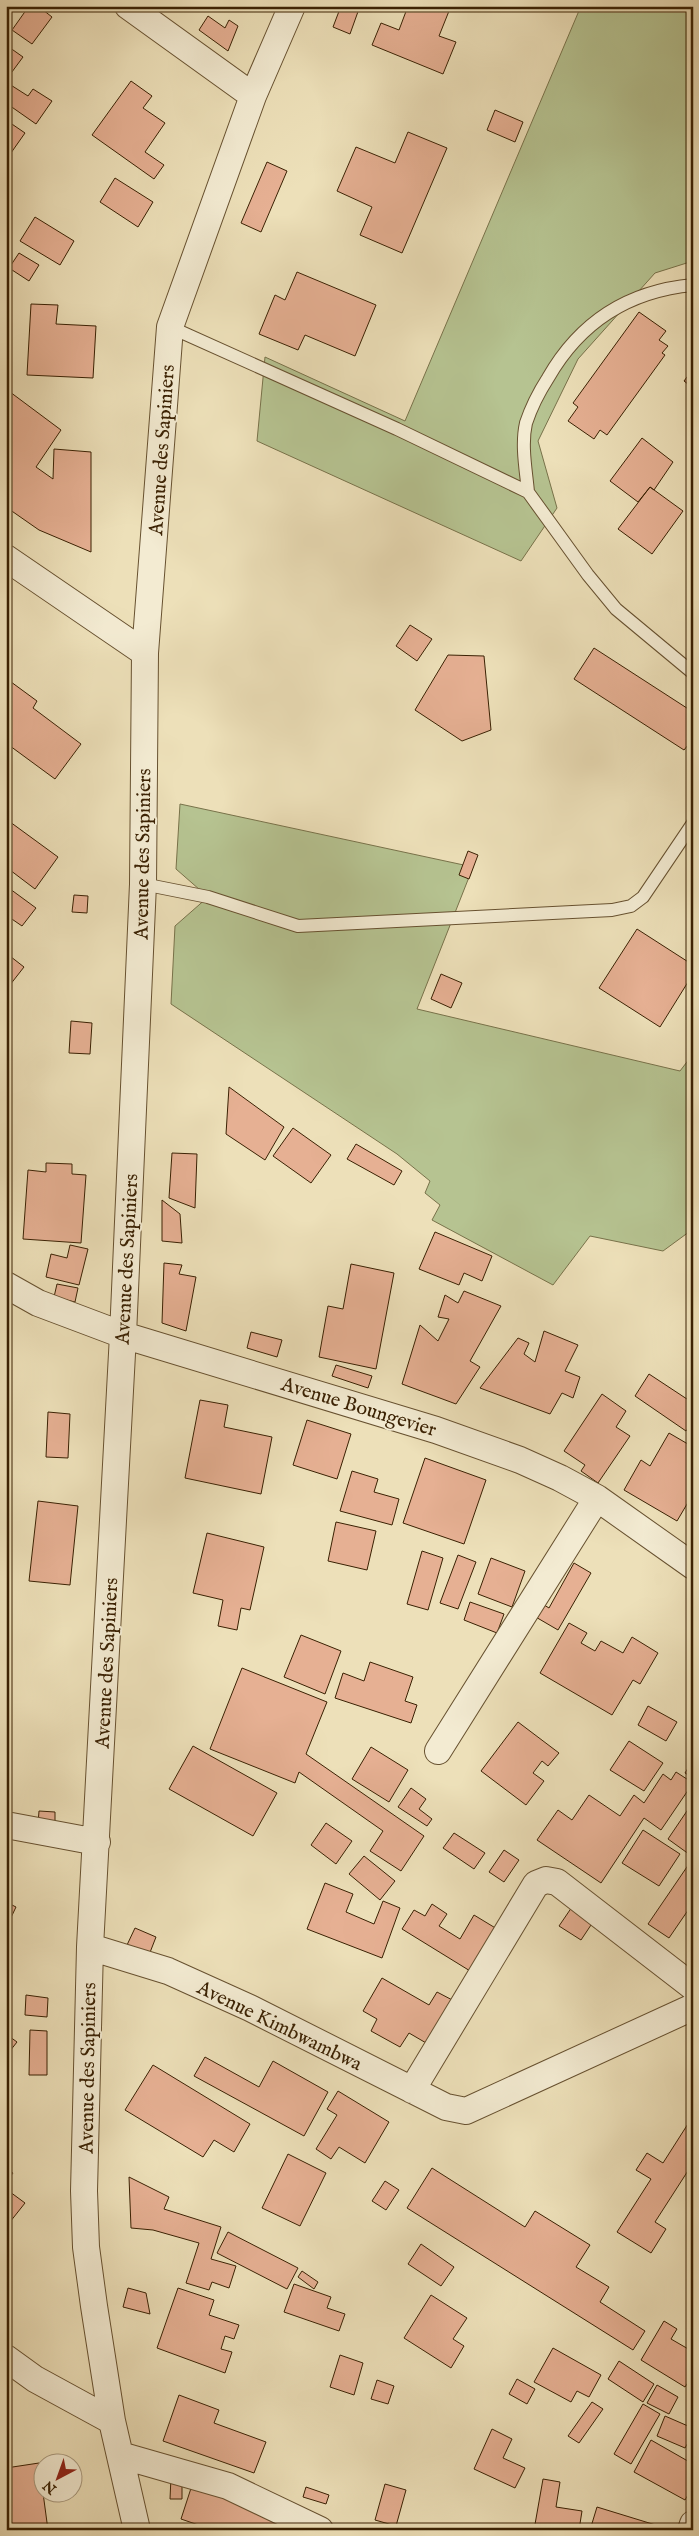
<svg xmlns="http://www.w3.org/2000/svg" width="699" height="2536" font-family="'IM FELL English',serif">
<rect width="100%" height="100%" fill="#ede0b9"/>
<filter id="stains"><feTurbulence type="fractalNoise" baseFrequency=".004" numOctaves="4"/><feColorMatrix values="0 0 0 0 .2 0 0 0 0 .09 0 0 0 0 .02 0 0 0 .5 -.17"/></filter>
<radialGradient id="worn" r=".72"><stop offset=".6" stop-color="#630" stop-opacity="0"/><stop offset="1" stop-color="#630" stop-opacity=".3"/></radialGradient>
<path fill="#b6c391" stroke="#78724a" d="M581,6h112v255l-38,12 -77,86 -40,82 19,67 -36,53 -264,-120 8,-84 140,64z
M180,804l293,63 -56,142 263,62 13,-17v175l-30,22 -73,-15 -37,49 -121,-65 8,-15 -15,-12 5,-12 -33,-27 -226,-150 4,-78 33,-29 -32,-28z"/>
<path fill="#e6b093" stroke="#3a2103" d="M29,6h9l14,11 -20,27 -20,-14z
M341,6h19l-10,28 -17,-7z
M408,6h43l-12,30 17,6 -13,32 -71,-29 9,-22 18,7z
M208,16l17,12 4,-8 9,6 -10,25 -29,-21z
M6,45l17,12 -17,23z
M131,81l21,15 -9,12 22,15 -20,29 19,13 -10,14 -62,-44z
M6,82l22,14 5,-7 19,12 -16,23 -30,-21z
M495,110l28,12 -8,20 -28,-12z
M6,120l19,13 -19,27z
M408,132l39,16 -45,105 -42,-18 12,-28 -35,-16 19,-44 39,16z
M267,162l20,9 -26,61 -20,-9z
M115,178l38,24 -15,25 -38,-25z
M35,217l39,24 -14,24 -40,-24z
M19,253l20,12 -10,16 -20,-13z
M297,272l79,33 -21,51 -50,-21 -7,15 -39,-16 16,-39 10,5z
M31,304l27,1 -2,19 40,2 -3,52 -66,-3z
M639,312l27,19 -7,9 9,6 -6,7 3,2 -58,80 -7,-5 -6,9 -26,-18 10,-14 -5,-4z
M693,369v19l-9,-7z
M6,389l55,41 -25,37 17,12 1,-30 37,3v100l-52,-22 -33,-23z
M642,438l31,24 -19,28 -4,-3 -12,15 -28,-21z
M650,487l33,24 -31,43 -34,-25z
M410,625l22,14 -15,22 -21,-15z
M594,648l99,64v27l-9,11 -110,-71z
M448,655l36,1 7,74 -29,11 -47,-31z
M7,679l30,22 -4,7 48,36 -26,35 -49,-36z
M6,819l52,38 -23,32 -29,-22z
M468,851l10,4 -9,24 -10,-4z
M6,886l30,22 -14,18 -16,-11z
M74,895l14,1 -1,17 -15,-1z
M637,929l56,36v9l-33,53 -61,-39z
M6,953l18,14 -18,23z
M441,974l21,9 -11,25 -20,-9z
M71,1021l21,2 -2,31 -21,-1z
M229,1087l55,40 -19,33 -39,-26z
M293,1128l38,27 -20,28 -38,-27z
M356,1144l46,27 -8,14 -47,-26z
M172,1153l25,1 -2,54 -26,-10z
M46,1163l26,1v10l14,1 -5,68 -58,-4 5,-69 18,2z
M162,1200l18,14 2,29 -20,-2z
M435,1232l57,24 -10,25 -18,-8 -5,12 -40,-16z
M70,1245l18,4 -9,36 -33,-8 5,-23 16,4z
M164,1263l18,2 -3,9 17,3 -10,54 -24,-8z
M351,1264l43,9 -18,96 -57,-12 9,-51 15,3z
M57,1284l21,4 -3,14 -21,-5z
M464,1291l37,15 -31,55 10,6 -24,37 -54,-20 18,-59 18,16 11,-22 -11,-2 7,-22 13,8z
M544,1331l34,14 -13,26 15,6 -7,21 -11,-5 -12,21 -70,-26 38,-50 11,5 -5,11 11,8z
M251,1332l31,8 -5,17 -30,-9z
M336,1365l36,11 -4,12 -36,-12z
M649,1374l44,29v19l-7,9 -51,-35z
M602,1394l24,17 -10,16 14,9 -32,47 -17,-12 4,-6 -21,-14z
M200,1400l28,5 -4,22 48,10 -11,57 -76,-16z
M48,1412l22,2 -2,44 -22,-1z
M307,1420l44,14 -14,45 -44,-14z
M669,1433l24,14v47l-16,27 -53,-31 17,-30 9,6z
M425,1458l61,22 -22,64 -61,-21z
M352,1471l26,8 -4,13 25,7 -7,26 -52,-14z
M38,1501l40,5 -8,79 -41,-4z
M336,1522l40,9 -9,39 -39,-9z
M207,1533l57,14 -14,63 -9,-2 -4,22 -19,-4 5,-26 -30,-7z
M422,1551l21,7 -15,52 -21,-6z
M458,1555l18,7 -18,47 -18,-6z
M491,1558l34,13 -13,36 -34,-13z
M574,1563l17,10 -33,57 -24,-14 7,-13 8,5z
M470,1602l34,12 -7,19 -33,-13z
M569,1623l18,10 -6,10 14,8 6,-10 22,12 9,-16 26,16 -18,31 -7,-4 -21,35 -72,-42z
M301,1635l40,16 -16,43 -41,-17z
M370,1662l43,15 -8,24 12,4 -6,18 -76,-25 8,-25 21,8z
M242,1668l85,34 -21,52 118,82 -23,35 -31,-20 13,-20 -84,-59 -4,11 -85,-34z
M648,1706l29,16 -11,19 -28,-16z
M518,1722l41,31 -11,13 -6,-5 -9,12 11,8 -18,24 -45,-34z
M629,1741l34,22 -19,28 -34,-21z
M193,1746l84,47 -24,43 -84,-47z
M371,1747l37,23 -19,32 -37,-23z
M693,1760v18l-8,-5z
M676,1772l17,11 -32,47 -17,-12 -43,65 -64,-43 21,-30 14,10 17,-25 31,21 14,-21 10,8 19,-29 8,6z
M411,1788l15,11 -7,10 13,10 -5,7 -29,-19z
M691,1805l2,2v50l-25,-18z
M39,1811l16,1v13l-17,-1z
M326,1823l26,18 -16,23 -25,-19z
M643,1830l37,24 -21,32 -37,-23z
M454,1833l31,20 -11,16 -31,-21z
M504,1850l15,10 -15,22 -15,-10z
M364,1856l31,25 -15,19 -31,-26z
M691,1861l2,1v41l-24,35 -21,-14z
M325,1883l28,11 -7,18 28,12 9,-23 17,7 -18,50 -75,-29z
M6,1902l10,5 -10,21z
M432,1904l15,10 -8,12 21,13 14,-24 28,17 -27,42 -73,-45 12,-19 11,6z
M574,1904l21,15 -14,21 -22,-14z
M135,1928l21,9 -7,18 -22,-10z
M382,1978l47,27 8,-13 21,11 -25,44 -24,-14 -9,14 -29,-16 6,-12 -14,-8z
M26,1995l22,3 -1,19 -22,-2z
M30,2030l17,1v44h-18z
M6,2034l11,8 -11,14z
M205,2057l54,30 14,-26 55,31 -24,44 -110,-60z
M153,2065l97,59 -16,28 -20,-12 -11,17 -78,-47z
M338,2091l51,31 -24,41 -26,-16 -8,12 -15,-10 21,-34 -10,-6z
M693,2116v47l-38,59 11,7 -15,24 -34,-21 34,-53 -15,-9 11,-17 16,10z
M288,2154l38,19 -26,53 -38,-18z
M6,2168l7,5 -7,9z
M432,2168l93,59 10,-16 55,34 -14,22 33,20 -9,15 45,29 -12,19 -226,-142z
M129,2177l40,20 -5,12 57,18 -10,32 25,7 -7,22 -17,-6 -3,8 -23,-7 13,-40 -46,-13 -22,-2z
M385,2181l14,9 -13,20 -14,-9z
M6,2189l19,14 -19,24z
M228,2232l70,36 -11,21 -70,-36z
M421,2244l33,23 -13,19 -33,-22z
M302,2271l16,11 -4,7 -16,-12z
M294,2284l37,13 -4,11 18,6 -6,17 -55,-19z
M128,2288l18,5 4,21 -27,-7z
M178,2288l36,12 -5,15 30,10 -5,14 -9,-3 -4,13 11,3 -7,21 -68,-25z
M431,2295l36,23 -14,21 11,7 -13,22 -47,-30z
M664,2321l13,8 -6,10 19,11 3,-5v30l-8,12 -44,-27z
M553,2348l48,27 -12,22 -12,-6 -6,11 -37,-20z
M340,2355l23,8 -9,32 -24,-8z
M619,2361l35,23 -11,18 -35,-23z
M517,2379l18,10 -8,15 -18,-10z
M377,2380l17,6 -6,18 -17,-5z
M657,2385l21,12 -9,17 -22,-11z
M179,2395l40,15 -5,13 52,19 -12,31 -91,-32z
M592,2402l11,7 -24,34 -11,-7z
M643,2404l17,10 -29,50 -17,-10z
M665,2416l23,10 5,-9v23l-3,-1 -5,9 -28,-12z
M492,2429l20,10 -9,19 22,10 -10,20 -41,-19z
M651,2440l42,24v22l-8,14 -51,-28z
M39,2463l9,67h-42v-62z
M72,2468l4,26 -17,3v-3h13z
M171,2477l11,1v21h-12z
M194,2479l66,22 -4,13 42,16h-85l-32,-11z
M543,2479l17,3 -4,25 26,4 -3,19h-45z
M385,2484l21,6 -10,36 -21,-6z
M306,2487l23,8 -3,9 -23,-7z
M597,2507l75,23h-82z"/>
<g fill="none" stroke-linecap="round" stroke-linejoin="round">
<g stroke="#675130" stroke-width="14">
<path id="lane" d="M170,327l227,102 131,63 60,83 28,34 77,64
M528,492c-2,-22 -7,-47 -2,-69 5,-15 13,-31 22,-45 32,-56 80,-87 145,-93
M143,884l65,13 90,29 314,-16 19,-4 12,-9 50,-74"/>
</g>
<g stroke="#675130" stroke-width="28">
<path id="street" d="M128,6l125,90
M6,558l139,95
M6,1285l32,18 85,32 313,95 84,30 40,18 37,20 96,68
M438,1751l159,-253
M6,1825l91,17
M90,1947l78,24 82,37 196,99 20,4 227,-104
M412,2090l124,-206 10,-4 11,2 136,105
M6,2358l29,21 77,42
M120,2455l108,31 92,44
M137,2530l-25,-109 -18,-115 -8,-59 -2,-56 6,-244 33,-612 20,-451 2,-231 25,-326 83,-231 39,-90
M691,2530l2,-6"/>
</g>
<use href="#lane" stroke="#f3ebd2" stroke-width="12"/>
<use href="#street" stroke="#f3ebd2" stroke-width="26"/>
</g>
<g text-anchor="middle" stroke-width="4" stroke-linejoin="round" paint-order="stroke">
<g font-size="20" fill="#3a2103" stroke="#f3ebd2">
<text transform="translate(161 450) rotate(-86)" y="7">Avenue des Sapiniers</text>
<text transform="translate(142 854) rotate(-89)" y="7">Avenue des Sapiniers</text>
<text transform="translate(126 1259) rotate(-87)" y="7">Avenue des Sapiniers</text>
<text transform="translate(359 1406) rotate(17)" y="7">Avenue Boungevier</text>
<text transform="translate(106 1663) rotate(-87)" y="7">Avenue des Sapiniers</text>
<text transform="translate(280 2025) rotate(26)" y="7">Avenue Kimbwambwa</text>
<text transform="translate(87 2068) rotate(-89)" y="7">Avenue des Sapiniers</text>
</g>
</g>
<rect width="699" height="2536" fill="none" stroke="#ede0b9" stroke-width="25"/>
<rect x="8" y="8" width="684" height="2521" fill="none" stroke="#3a2103" stroke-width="2.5"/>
<rect x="12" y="12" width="674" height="2511" fill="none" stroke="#3a2103"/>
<g transform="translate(58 2478) rotate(221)"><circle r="24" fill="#f3ebd2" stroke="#a99a7f"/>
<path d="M0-4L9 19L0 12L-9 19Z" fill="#8f2418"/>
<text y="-8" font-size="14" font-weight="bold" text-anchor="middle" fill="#3a2103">N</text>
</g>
<rect width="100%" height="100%" filter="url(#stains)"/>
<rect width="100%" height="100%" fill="url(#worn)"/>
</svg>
